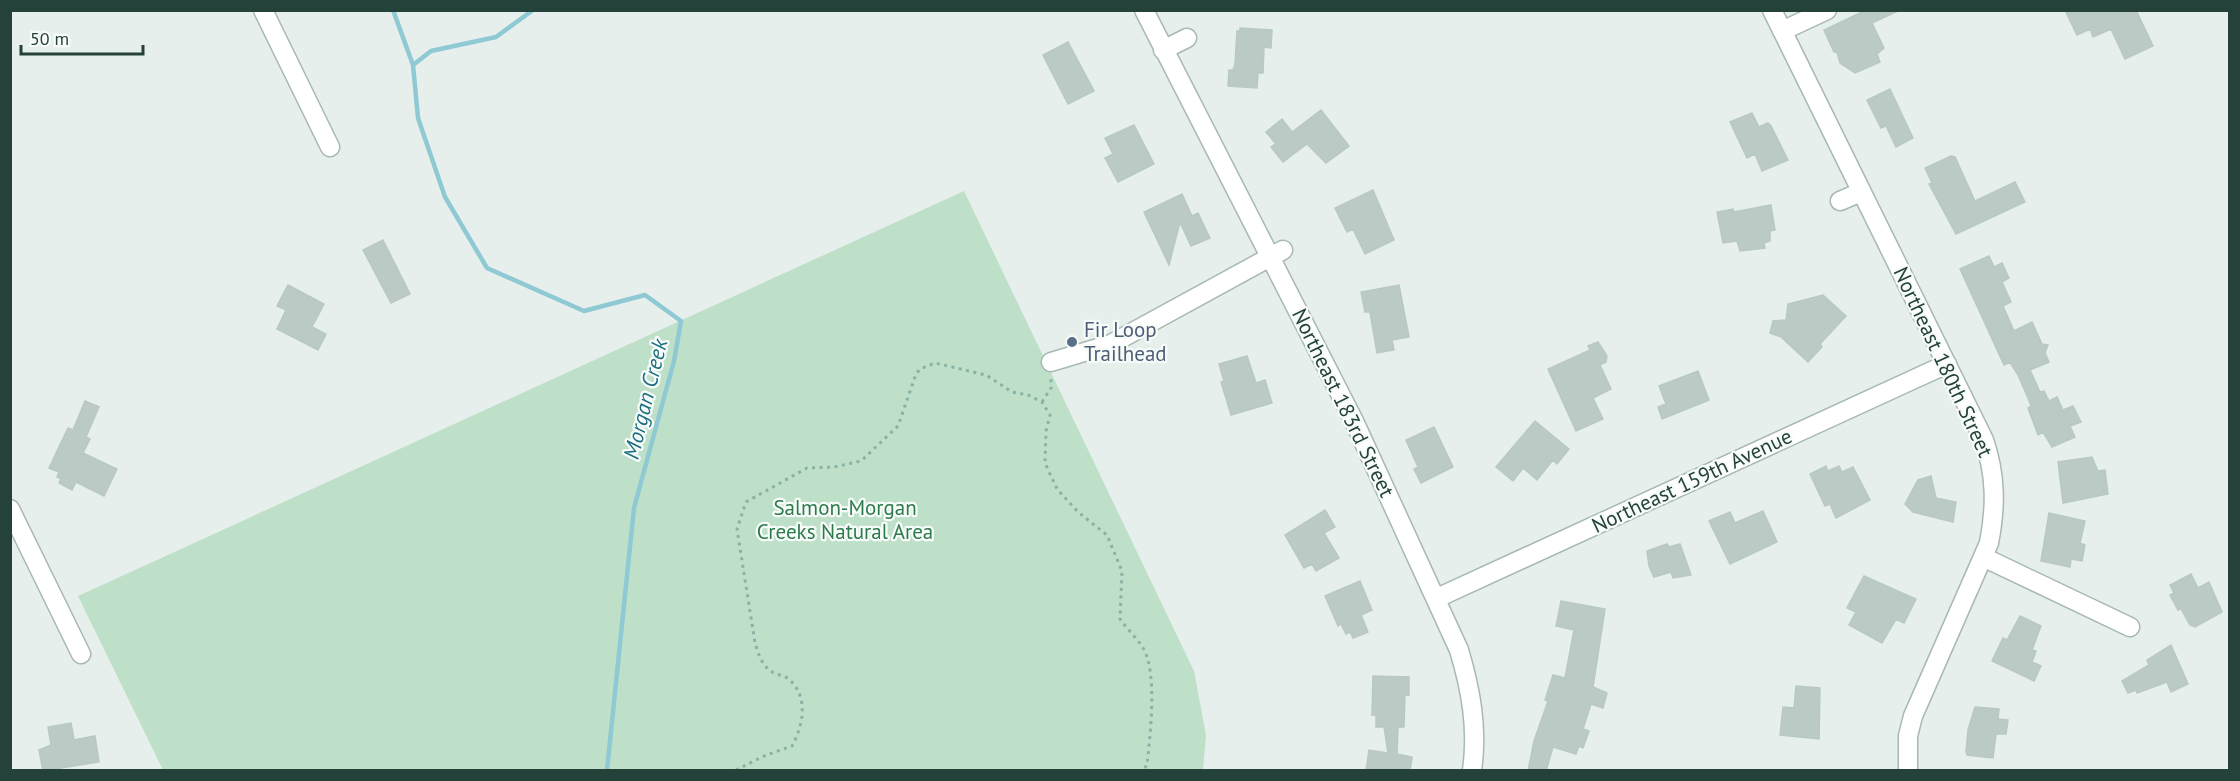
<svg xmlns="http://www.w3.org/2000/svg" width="2240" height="781" font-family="'PT Sans',sans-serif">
<rect width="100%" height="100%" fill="#e6efeb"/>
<path fill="#bfe0c8" d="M964,191l230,480 12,64 -3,35h-1040l-85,-174z"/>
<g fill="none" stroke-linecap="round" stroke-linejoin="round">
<path stroke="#8ec9d4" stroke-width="4.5" d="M393,10l20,55
M533,10l-37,27 -65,14 -18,14 5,53 27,79 42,71 97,43 61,-16 36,26 -7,40 -40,147 -27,262"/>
</g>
<path fill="#bbcac4" stroke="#b8c9c2" stroke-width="1.5" d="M1866,10h34l-28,13 12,25 -7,6 3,8 -25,11 -15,-10 -3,-11h-3l-10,-22z
M2065,10h71l17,36 -28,13 -14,-30 -18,8 -3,-8 -13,6z
M1240,28l32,2 -1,18 -7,-1 -1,26h-5l-1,15 -29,-2 1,-16h4l2,-6 2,-33h3z
M1068,42l26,49 -26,13 -25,-49z
M1890,89l23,49 -17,9 -10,-21 -5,2 -14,-28z
M1321,110l28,36 -23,17 -19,-19 -24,18 -12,-15 5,-3 -10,-12 16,-13 10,13z
M1752,113l7,14 9,-4 3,3 17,34 -26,11 -7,-17 -8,4 -17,-36z
M1134,125l20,39 -36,18 -13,-24 8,-4 -8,-16z
M1951,156l4,1 20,44 40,-19 10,20 -69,32 -27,-50 3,-1 -7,-15z
M1373,190l21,50 -29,14 -12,-25 -6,3 -12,-24z
M1182,194l10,22 6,-3 12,25 -19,8 -11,-24 -11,43 -25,-53z
M1771,205l4,25 -5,1v10l-6,2 1,5 -25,3 -3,-10 -14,2 -6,-31 16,-3 1,3z
M383,240l27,54 -19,9 -28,-53z
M1989,256l5,11 8,-4 7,15 -7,4 9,20 -8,4 11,25 18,-9 10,22 6,1 -3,8 4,9 -19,8 10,22 4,-1 5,10 8,-4 6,13 10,-4 8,16 -11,4 5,11 -23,10 -9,-15 -5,3 -10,-27 3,-2 -3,-8 -10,-23 -8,-13 -6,3 -44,-96z
M288,285l36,19 -12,23 14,7 -8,16 -41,-21 9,-19 -9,-4z
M1399,285l10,52 -17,3 2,10 -17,3 -7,-41h-5l-4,-20z
M1823,295l23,21 -26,28 2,3 -14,15 -27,-25 -11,-4 3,-12 13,-1 2,-16z
M1598,342l9,14 -1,6 -6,3 11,24 -18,9 10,21 -27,12 -28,-62 42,-19 -2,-4z
M1247,356l9,27 9,-3 7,23 -41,12 -10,-33 3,-1 -5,-17z
M1698,371l11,29 -47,19 -4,-12 8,-3 -7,-18z
M85,401l14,6 -13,30 4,2 -7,14 34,16 -13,27 -28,-14 -4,8 -13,-7 2,-4 -4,-2 2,-5 -10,-4 19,-40 5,2z
M1535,421l34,28 -12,15 -4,-4 -16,20 -14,-12 -10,13 -17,-14z
M1434,427l19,40 -32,16 -7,-14 4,-2 -12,-27z
M2092,457l6,14 7,-1 3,24 -45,9 -5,-41z
M1826,466l2,5 11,-5 3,6 11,-5 17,33 -34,18 -6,-14 -5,2 -15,-32z
M1931,476l5,22 20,4 -3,20 -40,-10 -8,-8 13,-24z
M1325,510l10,17 -11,6 15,25 -23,13 -4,-7 -8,4 -19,-33z
M1763,511l14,31 -47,22 -21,-43 21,-9 5,11z
M2049,513l36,8 -5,22 5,2 -3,16 -11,-2 -1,8 -29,-6z
M1667,544l2,3 11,-3 11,31 -18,3 -2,-6 -17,5 -5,-11 -2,-15z
M2191,574l7,14 11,-6 13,30 -27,15 -5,-2 -9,-16 -3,1 -8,-15 4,-2 -4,-8z
M1864,576l52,23 -12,24 -8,-4 -14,24 -33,-18 7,-13 -9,-4z
M1360,581l12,29 -11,5 7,17 -15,6 -3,-6 -4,2 -5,-10 -3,2 -13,-30z
M1561,601l44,8 -12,78 14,6 -4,15 -12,-4 -8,25 6,2 -6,17 -4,-2 -3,8 -23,-7 -7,24h-18l6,-30 14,-40 -3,-1 8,-25 12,3 9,-48 -18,-4z
M2020,616l21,10 -9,24 4,1 -4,11 9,4 -7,15 -42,-20 11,-23 4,2z
M2171,645l17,39 -17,8 -4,-10 -30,11 -1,-3 -8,3 -6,-12 27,-16 -2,-5z
M1373,676l36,1v18h-4l-1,32h-6l-1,27 15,3 -2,14h-44l3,-21 19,3 -4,-26h-8v-12h-4z
M1796,686l24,2 -1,51 -39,-4 3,-28 11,1z
M1975,707l24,2 -1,10 10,1 -2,14h-10l-3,24 -26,-3 -1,-3 2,-22z
M71,723l3,17 21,-4 4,26 -56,9 -4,-21 12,-5 -3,-18z"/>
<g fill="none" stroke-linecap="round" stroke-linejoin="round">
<g stroke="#a8b8b2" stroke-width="21">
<path id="minor" d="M263,10l67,137
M1144,10l210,411 105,229c12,40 19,79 13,120
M1772,10l212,430c12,35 12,67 5,103l-76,173 -5,20v34
M1782,31l45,-21
M1163,50l24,-12
M1840,201l21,-9
M1051,362l60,-18 172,-94
M10,509l71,145
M1983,557l147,70
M1437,598l510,-234"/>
</g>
<path stroke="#86b3a5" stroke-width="3" stroke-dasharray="3 4.5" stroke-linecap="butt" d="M1042,402l9,-14v-11
M736,770l28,-14 28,-10c11,-20 18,-51 -5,-68 -3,-3 -9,-3 -13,-5 -12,-6 -15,-18 -19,-30l-18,-114 9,-27 61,-34 27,-1 27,-6 37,-35 18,-52 4,-5 15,-6 51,12 26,17 16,3 14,7 8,13 -4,16 -1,32 12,26 21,23 29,23 15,36 -2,48c7,10 17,19 23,29 15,25 7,88 4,117l-4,5"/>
<use href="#minor" stroke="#fff" stroke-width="18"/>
</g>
<circle fill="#5c6f8a" stroke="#f7fbf9" stroke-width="2" cx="1072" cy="342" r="6"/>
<g text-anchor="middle" stroke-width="4.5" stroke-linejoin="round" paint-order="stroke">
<g font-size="21" fill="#4e5e75" stroke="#f7fbf9" text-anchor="start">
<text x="1084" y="337">Fir Loop<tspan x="1084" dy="24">Trailhead</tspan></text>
</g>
<g font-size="21" fill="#24423a" stroke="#f7fbf9">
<text transform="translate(1943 362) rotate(65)" y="7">Northeast 180th Street</text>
<text transform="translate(1343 403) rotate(64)" y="7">Northeast 183rd Street</text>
<text transform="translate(1692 481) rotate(-25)" y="7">Northeast 159th Avenue</text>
</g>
<g font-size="21" fill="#2d7a4b" stroke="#f7fbf9">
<text x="845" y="515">Salmon-Morgan<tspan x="845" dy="24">Creeks Natural Area</tspan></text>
</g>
<g font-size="22" font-style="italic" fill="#1c6f80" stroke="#f7fbf9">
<text transform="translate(645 399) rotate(-76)" y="8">Morgan Creek</text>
</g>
</g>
<rect width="2240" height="781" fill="none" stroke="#24423a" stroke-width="24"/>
<path d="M21 45v9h122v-9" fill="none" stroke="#24423a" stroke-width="3"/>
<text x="30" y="45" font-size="18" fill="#24423a" stroke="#f7fbf9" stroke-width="4.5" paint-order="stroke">50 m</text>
</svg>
